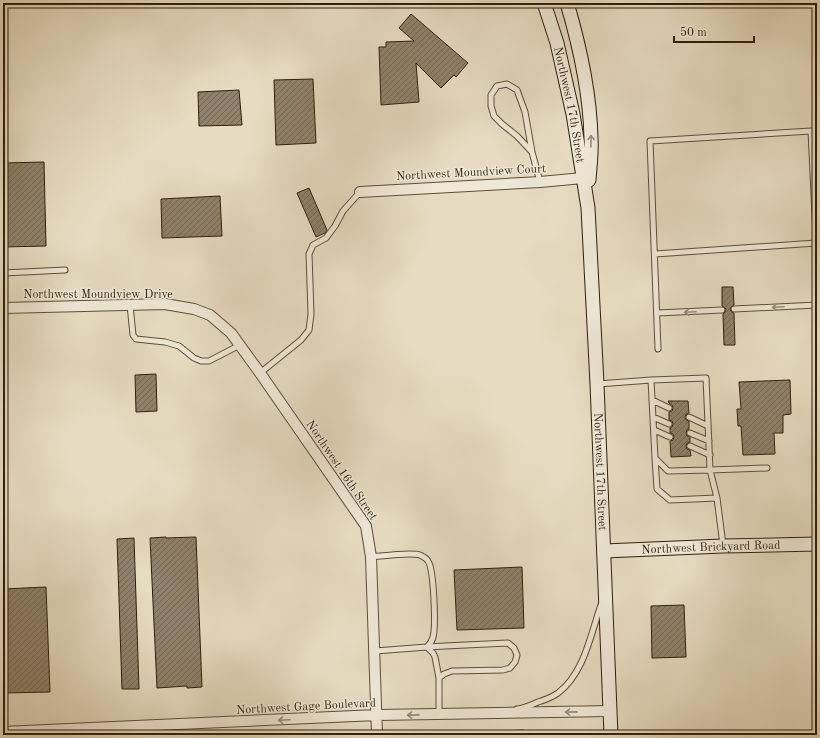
<svg xmlns="http://www.w3.org/2000/svg" width="820" height="738" font-family="'Old Standard TT',serif">
<defs>
<pattern id="building-hatch" width="6" height="6" patternUnits="userSpaceOnUse"><rect width="6" height="6" fill="#8f816b"/><path d="M-1 1l2-2M0 6l6-6M5 7l2-2" fill="none" stroke="#756956"/></pattern>
</defs>
<rect width="100%" height="100%" fill="#e7dcc2"/>
<filter id="stains"><feTurbulence type="fractalNoise" baseFrequency=".005" numOctaves="4"/><feColorMatrix values="0 0 0 0 .2 0 0 0 0 .09 0 0 0 0 .02 0 0 0 .5 -.17"/></filter>
<radialGradient id="worn" r=".72"><stop offset=".6" stop-color="#630" stop-opacity="0"/><stop offset="1" stop-color="#630" stop-opacity=".3"/></radialGradient>
<g fill="none" stroke-linecap="round" stroke-linejoin="round">
<path stroke="#796954" stroke-width="3" d="M453,735l70,-4"/>
</g>
<path fill="url(#building-hatch)" stroke="#301e0c" d="M411,14l57,49 -12,14 -2,-2 -13,13 -25,-25 3,39 -38,3 -2,-58h7v-5l28,-1 -15,-13z
M313,79l3,64 -40,2 -2,-65z
M239,90l3,35 -43,1 -1,-34z
M44,162l2,84 -43,1v-84z
M309,188l18,42 -2,3 -9,4 -19,-44z
M220,196l2,40 -60,2 -1,-39z
M722,287h11l1,18 -3,2 -1,3 2,2 2,1 1,32h-11l-1,-31 2,-2 1,-3 -1,-1 -3,-2z
M156,374l1,37 -21,1 -1,-37z
M790,380l1,34 -8,1v18h-9l1,21 -32,1 -2,-29h-3l-1,-17h4l-2,-27z
M668,401h20l1,12 -3,1 -1,3 1,3 3,1v8l-2,1 -1,3 1,3 3,1v5l-3,1 -1,3 1,3 3,1 1,6 -20,1 -1,-16 3,-1 1,-3 -1,-3 -3,-1v-5l2,-1 1,-3 -1,-3 -3,-1v-8l3,-1 1,-3 -1,-3 -3,-2z
M166,537v1l30,-1 6,150 -15,1v-2l-30,2 -7,-150z
M134,538l5,151h-17l-5,-150z
M522,567l2,61 -67,2 -3,-60z
M46,587l4,105 -47,1v-104z
M684,605l2,52 -34,1 -1,-52z"/>
<g fill="none" stroke-linecap="round" stroke-linejoin="round">
<g stroke="#5e4e3a" stroke-width="7">
<path id="lane" d="M532,152l-15,-16 -15,-12 -8,-8 -3,-10v-11l6,-9 10,-2 10,6 8,22 7,40 8,30
M655,254l161,-11
M3,273l62,-3
M130,305l3,30 3,4 29,3 14,4 15,12 7,3h8l31,-16
M734,309l83,-4
M657,313l65,-3
M658,349l-8,-208 161,-10 6,126
M260,373l41,-33 8,-10 2,-16 -2,-60 4,-9 13,-7 9,-12 8,-15 17,-19
M598,384l53,-4 55,-2 4,92 -42,1 -13,-13 -4,-78
M652,400l17,8
M653,417l16,7
M689,417l19,9
M654,430l16,7
M690,433l19,8
M690,446l20,9
M655,458l2,31 13,11 47,-2
M723,545l-6,-47 -7,-28 57,-2
M371,557c12,-1 40,-5 49,-2 2,1 7,4 8,6 6,8 8,66 5,76 -1,5 -3,7 -6,10l-52,4
M427,647l18,-1 63,-3 6,5 3,7 -2,7 -5,6 -7,2 -51,1 -8,3 -5,4v36
M427,647l6,6 2,4 4,21
M517,709c8,-1 14,-4 21,-7 7,-2 14,-5 20,-9 27,-20 33,-61 44,-91"/>
</g>
<g stroke="#5e4e3a" stroke-width="12">
<path id="street" d="M360,192l180,-10 43,-4
M3,308l162,-4 29,5 16,6 21,18 29,40 106,153 5,31 6,178
M3,732l374,-17 233,-4"/>
</g>
<g stroke="#301e0c" stroke-width="15">
<g id="secondary">
<path id="s1" d="M544,3l13,40 16,71 15,94 9,176 13,327 1,24"/>
<path d="M567,3c13,44 23,89 24,135 1,14 -1,28 -2,42"/>
<path id="s2" d="M604,551l119,-5 94,-2"/>
</g>
</g>
<use href="#lane" stroke="#efe8d7" stroke-width="5"/>
<use href="#street" stroke="#efe8d7" stroke-width="10"/>
<use href="#secondary" stroke="#efe8d7" stroke-width="13"/>
</g>
<defs><path id="oneway-shaft" d="M-6 0H5M1.5-3L5.5 0L1.5 3" fill="none" stroke-width="1.6" stroke-linecap="round" stroke-linejoin="round"/></defs>
<g stroke="#998d7c">
<use href="#oneway-shaft" transform="translate(591 141) rotate(-89)"/>
<use href="#oneway-shaft" transform="translate(778 307) rotate(177)"/>
<use href="#oneway-shaft" transform="translate(690 312) rotate(177)"/>
<use href="#oneway-shaft" transform="translate(571 712) rotate(179)"/>
<use href="#oneway-shaft" transform="translate(413 715) rotate(179)"/>
<use href="#oneway-shaft" transform="translate(284 720) rotate(177)"/>
</g>
<g text-anchor="middle" stroke-width="3" stroke-linejoin="round" paint-order="stroke">
<g font-size="12" fill="#301e0c" stroke="#efe8d7">
<text dy="4" stroke="none"><textPath href="#s1" startOffset="105">Northwest 17th Street</textPath></text>
<text transform="translate(471 172) rotate(-3)" y="4">Northwest Moundview Court</text>
<text x="98" y="298">Northwest Moundview Drive</text>
<text transform="translate(342 470) rotate(56)" y="4">Northwest 16th Street</text>
<text dy="4" stroke="none"><textPath href="#s1" startOffset="474">Northwest 17th Street</textPath></text>
<text dy="4" stroke="none"><textPath href="#s2" startOffset="107">Northwest Brickyard Road</textPath></text>
<text transform="translate(306 706) rotate(-3)" y="4">Northwest Gage Boulevard</text>
</g>
</g>
<rect width="820" height="738" fill="none" stroke="#e7dcc2" stroke-width="16"/>
<rect x="4" y="4" width="812" height="730" fill="none" stroke="#301e0c" stroke-width="2"/>
<rect x="8" y="8" width="804" height="722" fill="none" stroke="#301e0c"/>
<path d="M674 36v6h80v-6" fill="none" stroke="#301e0c" stroke-width="2"/>
<text x="680" y="36" font-size="12" fill="#301e0c" stroke="#efe8d7" stroke-width="3" paint-order="stroke">50 m</text>
<rect width="100%" height="100%" filter="url(#stains)"/>
<rect width="100%" height="100%" fill="url(#worn)"/>
</svg>
